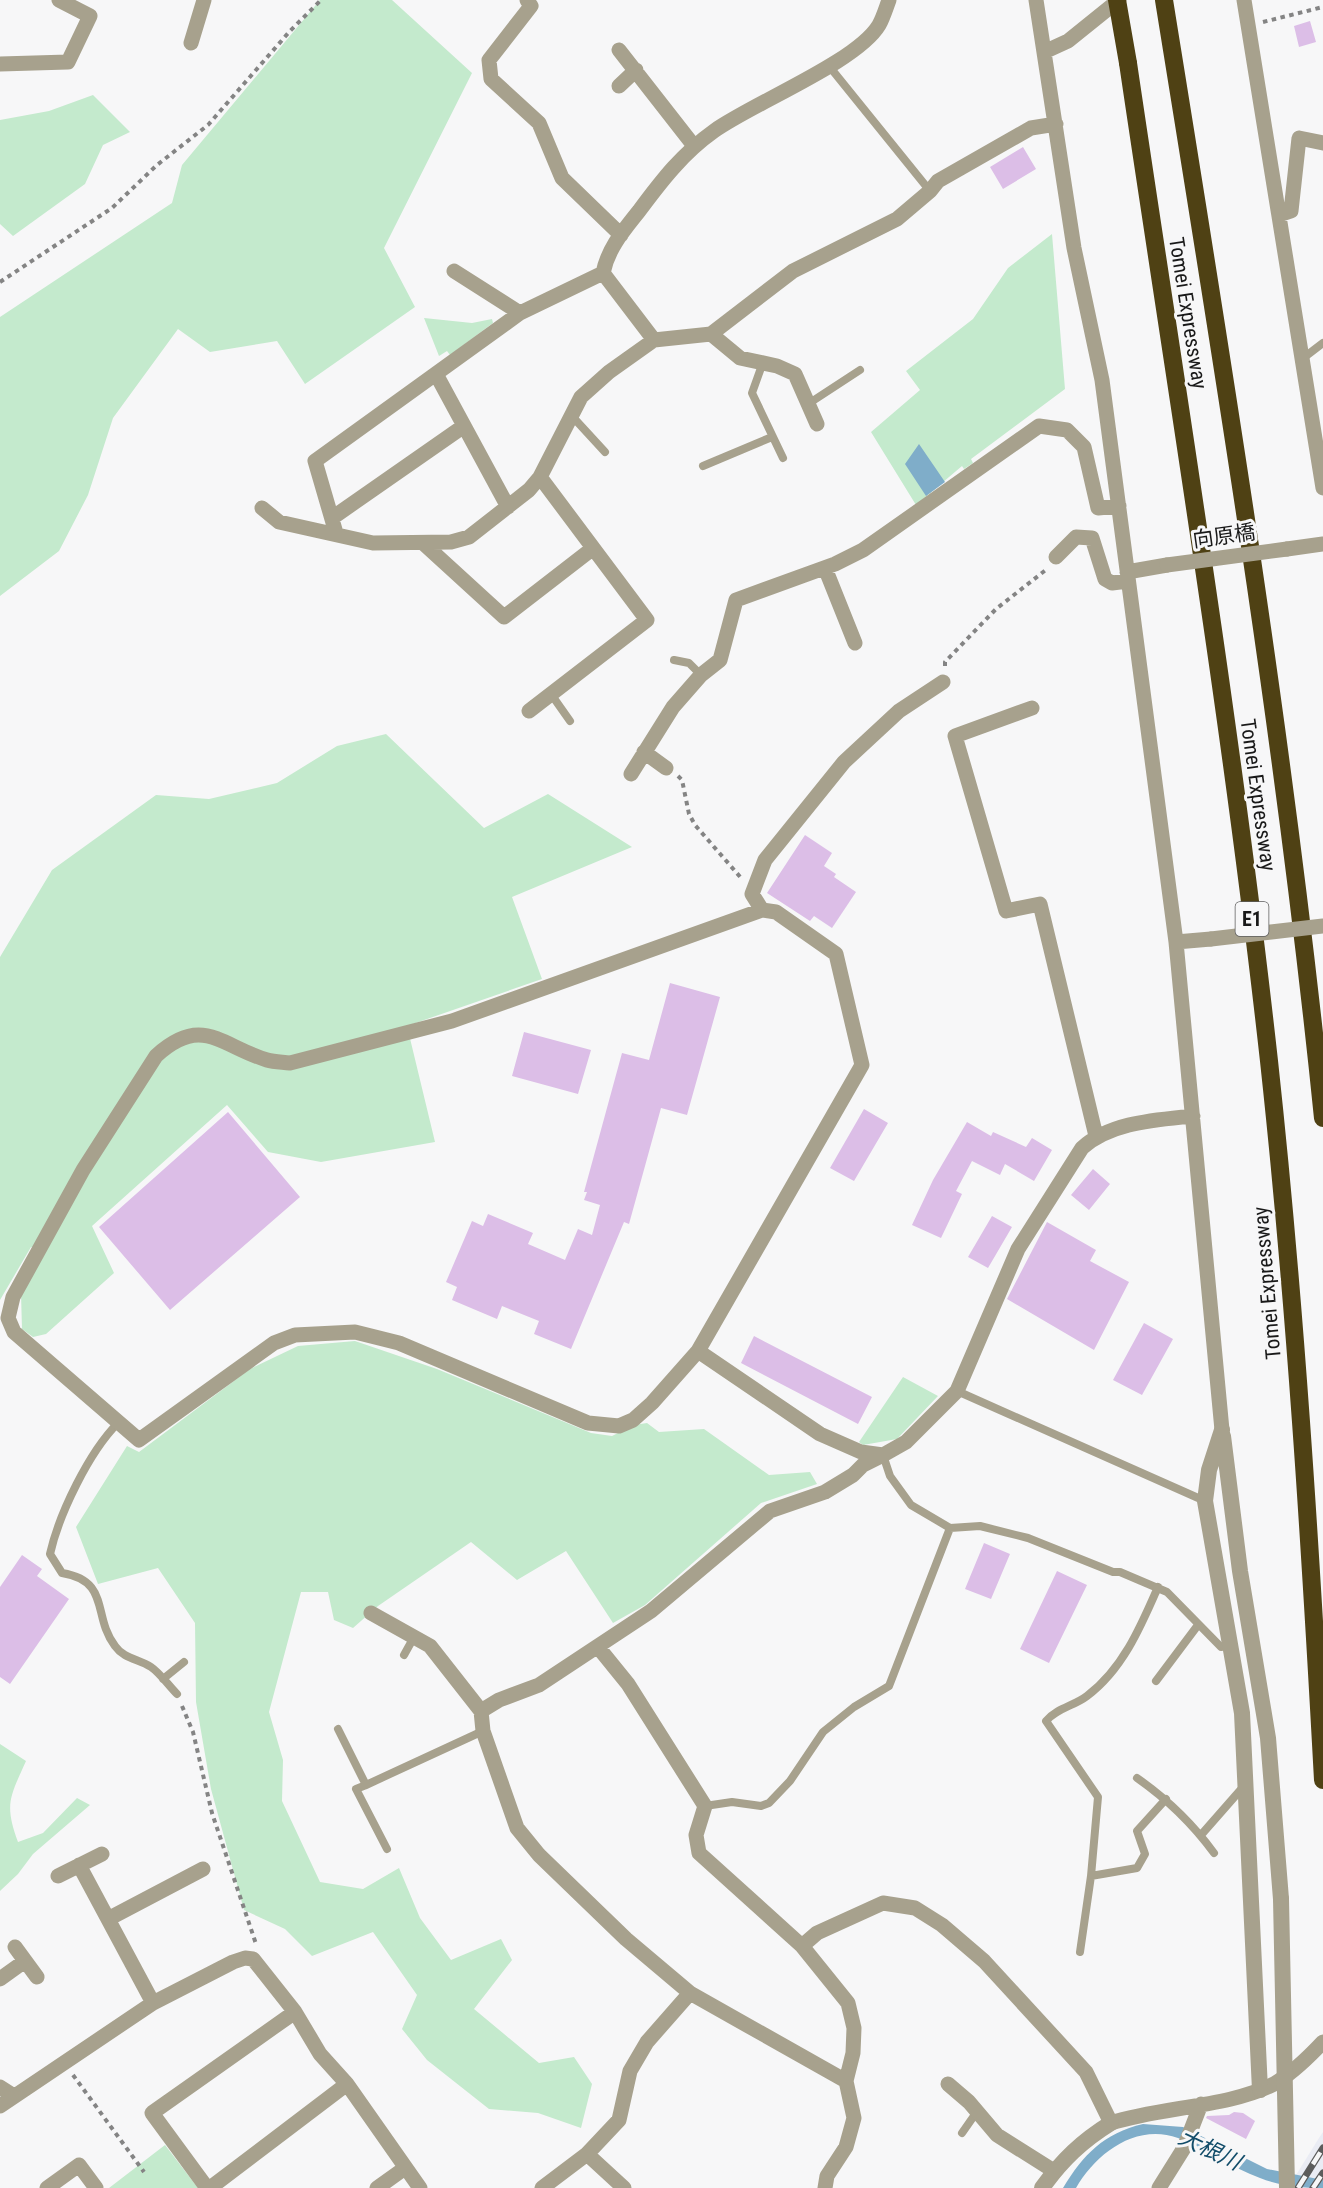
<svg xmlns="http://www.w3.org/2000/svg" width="1323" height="2188" font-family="'Roboto Condensed','Noto Sans JP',sans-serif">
<rect width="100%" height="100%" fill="#f7f7f8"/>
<path fill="#eaecf4" d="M1323,2132v56h-35l31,-50z"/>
<path fill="#c4eacd" d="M320,0h72l80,73 -88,175 31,59 -110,77 -28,-43 -67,11 -32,-23 -65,89 -25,77 -29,56 -59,45v-279l172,-114 10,-38z
M93,95l37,37 -27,13 -18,39 -72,52 -13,-12v-104l49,-9z
M1052,234l13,155 -94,70 2,4 -9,6 -2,-3 -46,39 -45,-73 49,-42 -14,-19 67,-52 35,-51z
M424,318l48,5 20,-4 1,4 -43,32 -3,-4 -8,5z
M386,734l98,94 64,-34 84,53 -120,50 30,82 -135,47 28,116 -114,20 -53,-10 -41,-47 -135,121 22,47 -68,61 -13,3 -11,-8 -1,-35 24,-41 -14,-6 -31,53v-343l52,-87 104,-75 53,4 68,-16 60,-37z
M355,1341l82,28 154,64 21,3 22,-11 13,-2 12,9 45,-3 65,46 41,-3 7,12 -56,19 -116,102 -32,18 -47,-72 -49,29 -46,-38 -93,64 -25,22 -19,-8 -6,-28h-27l-32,120 14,48 -1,41 38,81 43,7 36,-21 21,50 31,42 50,-21 11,21 -38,49 65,54 35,-6 18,27 -11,44 -43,-15 -49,-4 -62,-49 -25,-31 15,-34 -44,-63 -61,24 -27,-27 -41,-19 -33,-121 -15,-87 -1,-79 -37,-55 -60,16 -22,-57 51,-81 12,6 111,-83 48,-23z
M903,1377l35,19 -41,43 -34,6 -4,-3z
M0,1744l26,17c-16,36 -22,43 -8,81l25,-9 34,-35 13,7 -57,49 -15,20 -18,17z
M165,2145l33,43h-89z"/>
<path fill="#7fadc9" d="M919,444l26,38 -19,14 -21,-32z
M1143,2124l40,3 84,42 56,11v8c-21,0 -43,-2 -63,-10 -28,-10 -54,-30 -82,-40 -43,-15 -82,16 -102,50h-13c20,-33 41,-55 80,-64z"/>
<path fill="#dcbee7" d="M1310,21l6,21 -17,5 -5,-21z
M1023,147l13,22 -33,20 -13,-22z
M805,835l27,18 -8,13 12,8 -2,3 22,15 -24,36 -18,-12 -4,5 -43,-28z
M670,983l50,14 -33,118 -26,-7 -32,116 -5,-2 -53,127 -37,-15 5,-13 -37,-15 -5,13 -45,-19 5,-13 -11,-5 26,-61 11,5 5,-12 45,19 -5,11 37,16 13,-31 14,6 8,-30 -16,-5 3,-8h-3l38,-139 27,7z
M524,1032l67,18 -13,44 -66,-18z
M864,1109l24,14 -34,58 -24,-13z
M228,1112l72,85 -130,113 -71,-83z
M967,1122l24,14 2,-4 33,15 6,-9 20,12 -18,31 -29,-17 -5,11 -28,-14 -16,30 6,3 -21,44 -29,-13 21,-45z
M1093,1169l17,15 -21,26 -18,-15z
M992,1216l20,11 -24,41 -20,-11z
M1047,1222l49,28 -6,11 39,21 -35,68 -87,-51z
M1144,1323l29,16 -31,56 -29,-15z
M754,1336l118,61 -14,27 -117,-61z
M984,1543l26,11 -19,45 -26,-10z
M22,1555l20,14 -5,7 32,23 -59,85 -10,-7v-90z
M1057,1571l30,14 -38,78 -29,-14z
M1234,2112l9,1 12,8 -9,18 -40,-21 1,-2 22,-1z"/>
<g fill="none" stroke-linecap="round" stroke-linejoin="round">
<path stroke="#848484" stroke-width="4" stroke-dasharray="4.5 4.5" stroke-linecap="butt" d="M1263,22l60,-15
M0,282l112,-74 45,-43 51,-40 82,-94 31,-31
M945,666v-4l51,-53 51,-40
M678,776l4,4 7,34 6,11 47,54
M182,1706l11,26 19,81 44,131
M73,2075l71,97"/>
<path stroke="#a7a18d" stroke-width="8" d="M829,66l101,125
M1302,359l21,-16
M762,365l-10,28 31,65
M808,404l52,-34
M571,415l34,37
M703,466l69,-29
M674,660l15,3 12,12
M551,694l19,27
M957,1391l248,110
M118,1423c-29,29 -59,91 -68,131l12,19c49,8 30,43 53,73 9,13 24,13 36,21 9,6 18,19 26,27
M883,1455l7,21 21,29 39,23 30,-2 48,12 85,34h7l47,20 54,55 10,-2
M1158,1587c-17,39 -35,82 -71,109 -13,10 -30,12 -41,25l52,76 -7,79 46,-8 8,-14 -8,-23 29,-32
M404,1655l10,-18
M163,1679l21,-17
M1156,1681l42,-56
M338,1729l28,56 117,-54
M1137,1778c30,21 55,45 77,75
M366,1785l-10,4 31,60
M705,1806l27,-4 29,4 8,-3 21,-22 33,-49 31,-25 35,-21 61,-158
M1201,1835l43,-49
M1080,1952l11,-76
M962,2133l14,-20"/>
<path stroke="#a7a18d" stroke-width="15" d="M527,0l4,6 -42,54 2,19 48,44 23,55 59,57
M1036,0l38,248 28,132 74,562 46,488
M1244,0l79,488
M191,43l13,-43
M619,50l75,96
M1044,52l24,-11 51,-41
M0,64l68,-2 22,-46 -31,-16
M619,86l17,-16
M1279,215l12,-4 8,-73 24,5
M454,271l66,42
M711,334l29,24 37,8 18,8 22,50
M654,340l-51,-67c5,-25 21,-43 36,-62 23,-31 44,-58 75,-80 39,-28 143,-69 165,-106 4,-7 7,-17 10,-25
M436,374l72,133
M262,508l17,14 94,21 78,-1 18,-5 60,-47 11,-13 41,-80 28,-25 45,-32 57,-6 82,-63 104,-52 33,-28 8,-10 93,-53 25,-4
M332,518l132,-92
M336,533l-21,-72 205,-148 83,-40
M423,543l81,74 88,-68
M1287,549l36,-5
M1056,557l20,-20 16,1 13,41 7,4 16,-2
M825,568l30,75
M1127,572l40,-7
M1032,708l-77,28 51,175 34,-7 56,232
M529,711l118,-91 -107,-143
M644,752l22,16
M631,774l42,-67 28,-32 19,-15 16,-60 99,-36 28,-14 176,-124 28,4 17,17 14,61 21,-2
M762,910l14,2 60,42 26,111 -164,286 -46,52 -19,17 -14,6 -31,-3 -189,-80 -44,-11 -60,3 -21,8 -135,97 -125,-108 -6,-14 5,-21 70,-127 73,-114c46,-42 65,-10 111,4 7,2 15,2 23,3l162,-42z
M762,910l-10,-16 13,-34 79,-98 55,-51 44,-29
M1176,942l35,-3
M698,1351l122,83 41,18 22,3 23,-13 51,-51 61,-142 64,-101c29,-26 74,-28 111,-32
M371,1613l59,33 51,65
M598,1647l30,37 77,122 -9,29 3,18 103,93 46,57 6,25 -1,25 -7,28 8,37 -8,29 -19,29 -2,12
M79,1865l74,138
M58,1876l44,-22
M108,1919l95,-50
M802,1946l15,-13 66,-30 32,5 27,17 42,36 102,111 25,51c49,-16 119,-16 163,-39 19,-11 34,-26 49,-42
M15,1947l22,30
M0,1979l25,-18
M846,2081l-156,-88 -64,-54 -87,-84 -22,-27 -34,-97 -2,-20 18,-11 40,-15 112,-74 119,-100 55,-19 28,-17 10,-10 20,-10
M948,2084l21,18 28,33 57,36
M0,2087l14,9
M0,2106l153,-103 80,-41 12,-4 8,1 42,53 25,42 27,30 73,104
M587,2154l37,34
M47,2188l32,-23 17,23
M207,2188l-55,-75 143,-101
M210,2188l137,-104
M377,2188l28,-20
M542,2188l45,-34 32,-34 11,-49 17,-29 43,-49
M1159,2188l25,-40 17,-44"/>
<path stroke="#a7a18d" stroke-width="16" d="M1222,1430l-13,40 -4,31 37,212 18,377
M1223,1436l17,135 28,167 13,161
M1042,2188c20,-28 40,-47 69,-65"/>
<path stroke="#4f4114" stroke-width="18" d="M1164,0c60,372 121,743 159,1118
M1128,63c49,332 104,664 141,998 26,239 41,479 54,719"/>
<g stroke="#5c5c5c" stroke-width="7">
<path id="rail" d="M1298,2188l25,-40
M1313,2188l10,-15"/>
</g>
<use href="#rail" stroke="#f7f7f8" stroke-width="4.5" stroke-dasharray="14" stroke-linecap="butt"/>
<path stroke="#a7a18d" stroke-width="15" d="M1167,565l120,-16
M1211,939l112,-13"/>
<path stroke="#a7a18d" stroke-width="16" d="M1281,1899l6,289"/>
<path stroke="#4f4114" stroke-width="18" d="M1117,0l11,63"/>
</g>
<g text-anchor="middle" stroke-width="6" stroke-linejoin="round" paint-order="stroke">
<rect fill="#f7f7f8" stroke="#5c5c5c" stroke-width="1.5" x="1235.5" y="902" width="33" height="34" rx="4.5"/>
<g font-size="20" font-weight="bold" fill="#191919">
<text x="1252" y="926">E1</text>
</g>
<g font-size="21" fill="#191919" stroke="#f7f7f8">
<text transform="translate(1188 313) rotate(81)" y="7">Tomei Expressway</text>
<text transform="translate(1224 536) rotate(-8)" y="7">向原橋</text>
<text transform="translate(1258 795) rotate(82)" y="7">Tomei Expressway</text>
<text transform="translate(1267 1283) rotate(-95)" y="7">Tomei Expressway</text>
</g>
<g font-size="22" font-style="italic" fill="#134d6a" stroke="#f7f7f8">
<text transform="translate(1210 2149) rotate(25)" y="8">大根川</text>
</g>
</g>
</svg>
